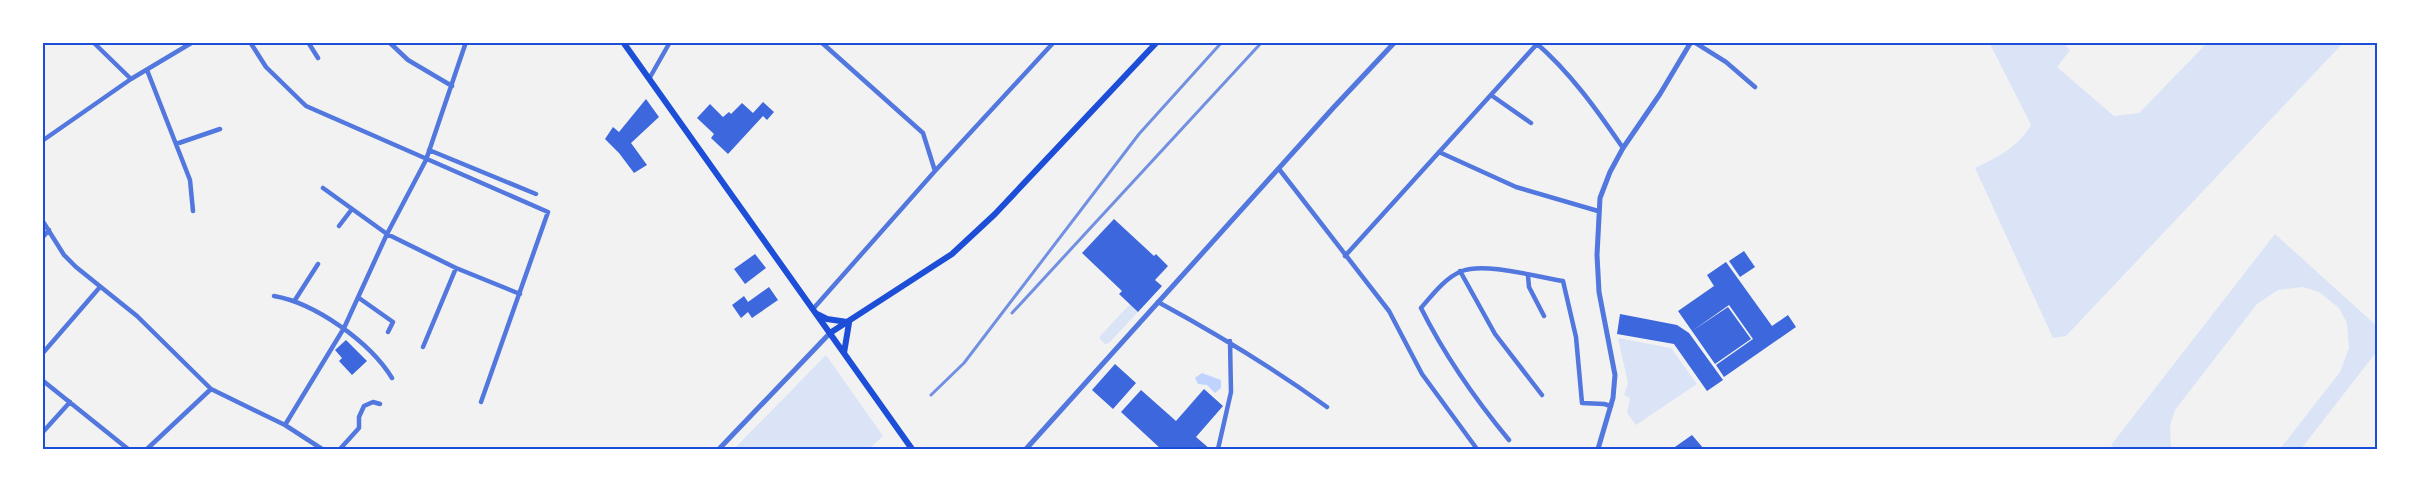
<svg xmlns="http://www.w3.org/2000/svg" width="2420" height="491" font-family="Roboto,sans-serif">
<rect width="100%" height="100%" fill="#f2f2f2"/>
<path fill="#dbe4f7" d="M1989,42h73l8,8 -13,17 57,49 25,-3 69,-71h136l-278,294 -13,2 -78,-170c23,-11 42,-20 56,-43z
M2275,234l103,93v23l-77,99h-21l60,-77 9,-24 -2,-25 -8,-15 -20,-16 -16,-5 -25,3 -21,14 -82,106 -5,16 1,23h-55l-5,-4z
M1130,304l8,8 -29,31 -4,1 -5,-5v-3z
M1618,338l53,10 26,36 -61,41 -9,-12 3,-15 -6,-3 4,-12z
M826,355l57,81 -14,13h-135z"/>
<path fill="#bfd3fe" d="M1202,373l19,7v8l-6,5 -8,-8 -9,-1 -3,-6z"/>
<path fill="#3d67dc" d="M646,99l13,18 -28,26 16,22 -13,8 -15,-20 -14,-14 8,-12 6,5z
M763,102l11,10 -7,8 -4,-4 -35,38 -17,-16 3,-4 -17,-16 13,-14 13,13 6,-5 2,2 11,-11 11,10z
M1114,219l40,37 2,-2 12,12 -13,14 7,6 -24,26 -19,-18 3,-3 -40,-38z
M1744,251l11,16 -15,10 -11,-16z
M755,254l11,14 -21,16 -11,-15z
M1726,262l46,64 16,-11 8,12 -72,50 -8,-12 37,-26 -24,-34 -37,26 -14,-20 36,-25 -7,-11z
M769,287l9,13 -26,18 -4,-6 -7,6 -9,-13 12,-9 4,6z
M1728,307l23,32 -36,25 -23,-33z
M1620,314l57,11 12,8 34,47 -16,11 -33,-47 -57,-10z
M346,340l21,21 -15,14 -13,-14 3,-3 -7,-8z
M1115,364l21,19 -23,26 -21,-19z
M1204,389l19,17 -27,31 14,12h-49l-40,-37 20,-22 35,31z
M1692,435l12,14h-32z"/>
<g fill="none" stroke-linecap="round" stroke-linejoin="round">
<path stroke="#5277de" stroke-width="4.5" d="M93,42l38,37
M250,42l16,25 40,39 242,106 -67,190
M308,42l10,16
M389,42l19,18 44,26
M821,42l102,91 12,38
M1535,42c35,30 62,68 88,106
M1694,42l32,20 29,25
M147,70l43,110 3,31
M649,79l21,-37
M1491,95l40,28
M42,141l89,-62 62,-37
M176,144l44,-15
M429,150l107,44
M1439,152l77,35 82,24
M1279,169l110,142 33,63 55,75
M323,188l64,46 69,34 64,26
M42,220l22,35 12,12 61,49 74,73 74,36 37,24
M339,226l13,-17
M42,238l7,-8
M1345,256l192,-212
M1460,271l35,63 47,61
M1528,276l1,11 15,29
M274,296c41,7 96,46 118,82
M359,298l34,24 -5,10
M295,300l23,-36
M1158,302c59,32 115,66 169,105
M813,309l122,-138 119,-129
M423,347l33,-79
M42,354l58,-67
M42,380l86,69
M285,425l59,-97 43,-94 39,-74 40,-118
M42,433l28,-31
M1509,440c-34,-41 -64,-84 -88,-132 11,-13 25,-31 41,-37 23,-9 75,6 101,10l13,56 6,66 22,1 7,2
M147,449l64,-60
M340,449l19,-21v-11l5,-11 9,-4 7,2
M1218,449l13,-57 -1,-51"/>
<path stroke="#5277de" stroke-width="5" d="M719,449l111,-116
M1026,449l308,-342 61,-65
M1598,449l15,-51 2,-23 -16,-83 -2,-37 3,-57 10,-26 13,-24 37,-54 31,-52"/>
<path stroke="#1d4ed8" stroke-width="6" d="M623,42l289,407
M817,314l10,5 20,3
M830,333l122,-79 43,-40 162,-172
M844,353l5,-30"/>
<path stroke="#7290e2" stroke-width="3" d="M1012,313l250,-271
M931,395l33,-32 175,-229 83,-92"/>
</g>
<rect width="2420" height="491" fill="none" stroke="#ffffff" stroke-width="87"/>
<rect x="44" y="44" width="2332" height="404" fill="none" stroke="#1d4ed8" stroke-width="2"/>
</svg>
